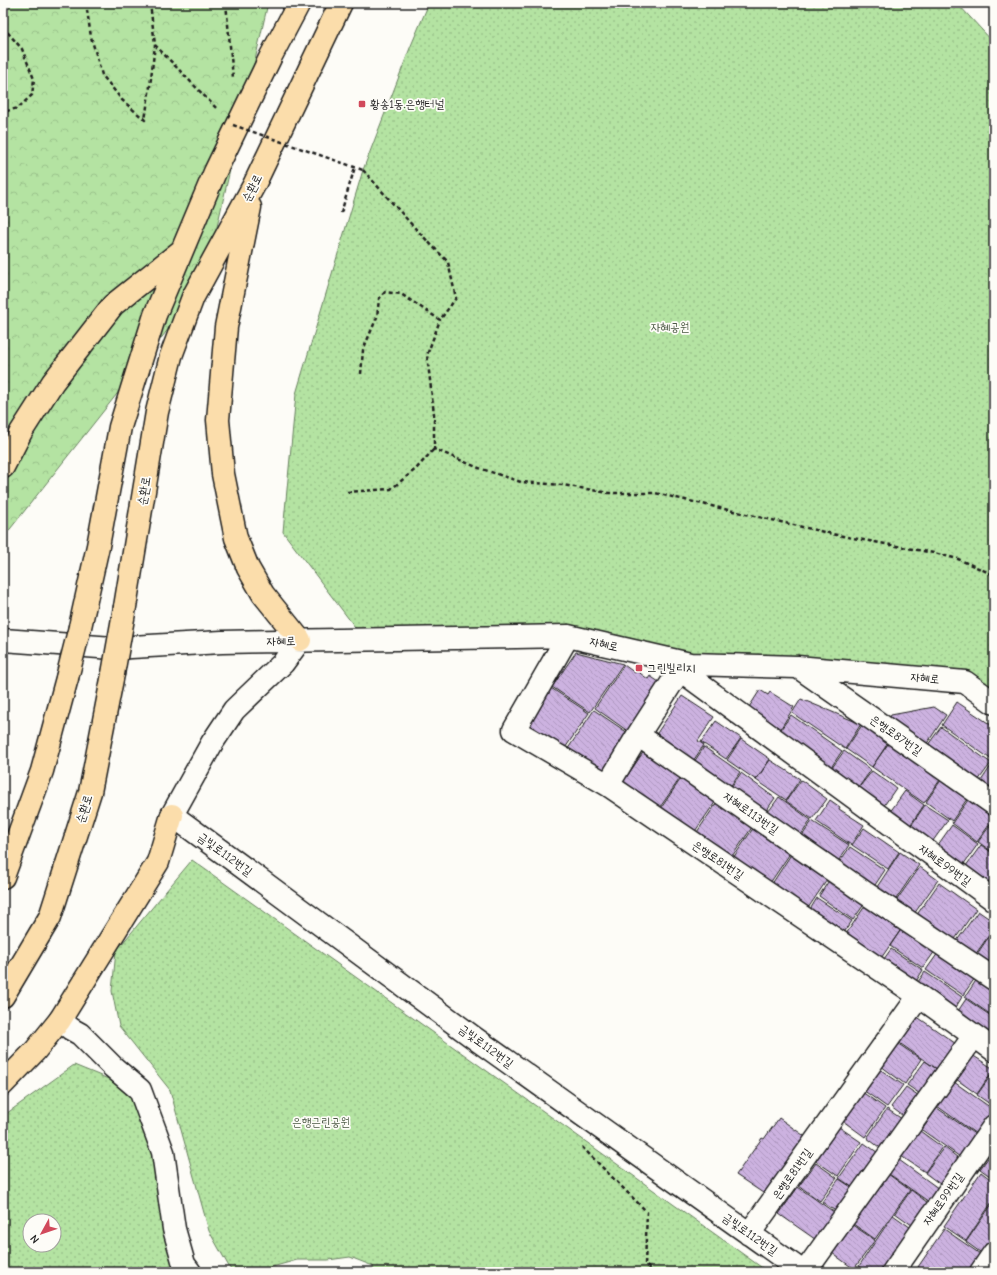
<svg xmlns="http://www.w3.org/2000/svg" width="997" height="1275" font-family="'Comic Neue','Poor Story',sans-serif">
<defs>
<pattern id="forest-crowns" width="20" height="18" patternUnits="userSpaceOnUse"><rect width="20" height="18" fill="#b4e3a2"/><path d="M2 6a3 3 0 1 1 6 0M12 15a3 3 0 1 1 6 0" fill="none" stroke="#9ac28b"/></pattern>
<pattern id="park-dots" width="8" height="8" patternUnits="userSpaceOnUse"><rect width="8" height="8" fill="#b4e3a2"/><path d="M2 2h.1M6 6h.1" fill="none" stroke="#9ac28b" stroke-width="1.8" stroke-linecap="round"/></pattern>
<pattern id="building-back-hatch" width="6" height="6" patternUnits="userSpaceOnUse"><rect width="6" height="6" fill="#ccb2e0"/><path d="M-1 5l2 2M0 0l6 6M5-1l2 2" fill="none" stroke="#af98c0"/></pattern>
</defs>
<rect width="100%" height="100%" fill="#fdfcf7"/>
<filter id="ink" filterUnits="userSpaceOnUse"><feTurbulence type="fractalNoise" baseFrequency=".025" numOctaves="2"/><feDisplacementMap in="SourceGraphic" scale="8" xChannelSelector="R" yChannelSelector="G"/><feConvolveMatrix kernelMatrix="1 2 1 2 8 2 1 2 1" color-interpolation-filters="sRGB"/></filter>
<g filter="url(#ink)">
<path fill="url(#forest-crowns)" stroke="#68805f" d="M3,3h265l-64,281 -201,254z"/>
<path fill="url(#park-dots)" stroke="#68805f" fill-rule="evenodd" d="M429,3h528l37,40v660l-29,-21 -275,-18 -122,-28 -204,3 -81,-107 13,-138 67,-224 47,-122z
M192,860l576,412h-394l-1,-6 -23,-9 -22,3h-31l-32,9 -33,3 -23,-41 -39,-141 -51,-64 -7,-35 4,-40z
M74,1065l59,24 55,183h-185v-156zM30,1221h24v24h-24z"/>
<path fill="url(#building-back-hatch)" stroke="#1c1c1c" d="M576,652l47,12 -33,48 -38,-25z
M624,665l11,8 2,-2 11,8 2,-3 12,8 -33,48 -34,-24z
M551,688l38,25 -28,41 -37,-26z
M760,690l8,5 2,-3 24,15 -18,29 -32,-21z
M682,696l32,21 -16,24 6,4 -13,19 -38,-25z
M801,699l60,25 -16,25 -53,-36z
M957,702l37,25v30l-2,3 -50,-35z
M934,707l12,8 -22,33 -37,-25 4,-8z
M594,710l34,23 -30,46 -35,-23z
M791,715l51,36 -14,21 -52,-36z
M716,721l25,17 -15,21 -25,-17z
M862,725l26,18 -16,24 -26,-18z
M941,727l50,36 -16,22 -50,-36z
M741,739l29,20 -14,21 -29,-20z
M888,744l52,36 -16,23 -52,-36z
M704,747l36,25 -12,18 -36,-25z
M644,751l37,26 -25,36 -37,-25z
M844,751l27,19 -15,21 -27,-19z
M770,760l30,19 -14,21 -30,-20z
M993,763l1,1v34l-17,-11z
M872,771l24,17 -15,22 -24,-20z
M741,773l34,25 -11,16 -35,-24z
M682,777l34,24 -25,36 -34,-23z
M801,780l26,19 -15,20 -26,-18z
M941,780l26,19 -15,22 -26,-19z
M905,791l19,14 -17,25 -20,-14z
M779,797l32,23 -12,18 -33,-23z
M830,800l10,7 -1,2 25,16 -13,20 -35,-24z
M968,800l26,18 -17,24 -25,-19z
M718,801l35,25 -25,36 -35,-24z
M925,805l23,15 -18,25 -22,-15z
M994,820v33l-16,-11z
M812,821l37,24 -12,18 -37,-24z
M952,825l26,19 -17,24 -26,-19z
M754,827l37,25 -25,37 -37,-25z
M864,828l35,24 -11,17 -36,-24z
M981,845l13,9v23l-7,9 -24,-16z
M850,847l35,23 -12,18 -35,-24z
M900,852l19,13 -25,37 -19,-12z
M792,853l37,24 -25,37 -36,-24z
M920,867l18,13 -24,34 -18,-13z
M830,879l35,24 -12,17 -34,-24z
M939,883l37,26 -23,33 -37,-26z
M817,898l35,23 -12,17 -34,-22z
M867,903l35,25 -25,36 -35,-24z
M978,911l16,11v6l-19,27 -19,-13z
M902,928l33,23 -12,17 -33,-22z
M994,929v40l-19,-12z
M891,949l32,21 -11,18 -33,-22z
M938,953l37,25 -12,17 -37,-25z
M925,972l37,25 -11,18 -38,-26z
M977,979l17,11v27l-29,-20z
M966,999l28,19v27l-40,-28z
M916,1016l46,32 -18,26 -46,-32z
M897,1043l24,16 -16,25 -24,-18z
M972,1055l22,14 -17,25 -21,-15z
M925,1061l19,13 -18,24 -19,-13z
M878,1068l25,17 -16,22 -24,-17z
M994,1071v36l-17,-12z
M954,1082l40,28v2l-15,24 -42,-30z
M906,1087l19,13 -15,21 -19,-14z
M862,1092l23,16 -20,29 -22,-16z
M937,1108l42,29 -16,22 -41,-29z
M887,1109l21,14 -21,30 -20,-15z
M779,1118l31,22 -41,57 -33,-22 26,-37 2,1z
M839,1127l22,15 -23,34 -22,-15z
M920,1131l22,16 -17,25 -24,-16z
M864,1143l20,14 -25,35 -20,-14z
M944,1147l18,14 -18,26 -19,-14z
M994,1150v29l-14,-10z
M899,1160l43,31 -10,13 -43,-30z
M816,1163l21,15 -17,23 -21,-15z
M981,1172l13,10v17l-28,42 -22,-15z
M888,1174l22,16 -35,49 -22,-15z
M839,1179l20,13 -16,24 -21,-14z
M798,1187l43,30 -19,27 -43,-30z
M911,1190l21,16 -16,22 -21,-15z
M994,1201v45l-7,11 -21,-15z
M893,1215l21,15 -28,42h-18l-9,-6z
M851,1224l24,16 -21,29 -22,-16z
M944,1229l42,29 -10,14h-50l-8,-5z"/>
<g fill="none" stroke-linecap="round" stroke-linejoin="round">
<g stroke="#1c1c1c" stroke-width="25">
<path id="minor" d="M568,636l-54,94 94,55 311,211 75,54
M3,640l110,8 109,-6 346,-6 122,28 107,3 168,15 29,21
M300,640l-17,23 -49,47 -22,33 -40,72 301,222 330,235
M798,667l196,137
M680,670l314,230
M638,735l226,157 130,87
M608,785l30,-50 42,-65 10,-6
M60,1020l11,9 9,5 33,33 27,23 23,62 11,77 10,35 6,8
M749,1234l170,-238
M805,1272l169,-236
M893,1272l101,-146
M981,1272l13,-19"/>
</g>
<g stroke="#1c1c1c" stroke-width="25">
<path id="major" d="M250,207l-24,120 -8,93 5,54 13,64 12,30 15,26 37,46
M3,467l18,-35 32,-50 60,-77 68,-54
M125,607l32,-195 14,-56 22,-59 61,-112 87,-182
M80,627l18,-81 22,-119 35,-112 60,-143 56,-116 28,-53
M3,877l39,-106 25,-93
M3,996l47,-79 40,-125 23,-118
M3,1084l32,-33 25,-31 98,-158 14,-47"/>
</g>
<path stroke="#1c1c1c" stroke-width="2.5" stroke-dasharray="4 3" stroke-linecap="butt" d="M80,3l7,2
M86,3l5,34 11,38 20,25 23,20 5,-34 5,-41
M150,3l5,42 63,65
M226,3l7,75
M3,27l19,22 12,30 -2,16 -14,13 -15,4
M363,170l50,56 35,36 8,36 -16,22
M341,213l14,-46
M361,374l2,-24 14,-33 2,-18 6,-7 16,2 39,26 -13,35 7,59v35l45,19 42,14 42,3 46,8h46l182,42 97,18 24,6 36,16
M347,492l44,-3 25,-20 18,-20
M582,1147l65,65 -2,53 9,7"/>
<use href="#minor" stroke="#fdfcf7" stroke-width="22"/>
<use href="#major" stroke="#fbddab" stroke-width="22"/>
<g stroke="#1c1c1c" stroke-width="25" stroke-linecap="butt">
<path id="major-bridge" d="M113,674l12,-67
M67,678l13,-51"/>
</g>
<path stroke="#1c1c1c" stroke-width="2.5" stroke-dasharray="4 3" stroke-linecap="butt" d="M233,125l130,45"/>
<use href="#major-bridge" stroke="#fbddab" stroke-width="22"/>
</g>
</g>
<g fill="#d1495b" stroke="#fdfcf7" stroke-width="1.5">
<rect x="358" y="100" width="8" height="8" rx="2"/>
<rect x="635" y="664" width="8" height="8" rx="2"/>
</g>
<g text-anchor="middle" stroke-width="3.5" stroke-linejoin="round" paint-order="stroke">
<g font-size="12" fill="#1c1c1c" stroke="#fdfcf7" text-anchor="start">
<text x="370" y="108">황송1동.은행터널</text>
<text x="647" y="672">그린빌리지</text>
</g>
<g font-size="12" fill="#1c1c1c" stroke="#fdfcf7">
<text transform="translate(252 188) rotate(-63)" y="4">순환로</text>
<text transform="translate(144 491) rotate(-81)" y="4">순환로</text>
<text transform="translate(281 641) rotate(-1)" y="4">자혜로</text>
<text transform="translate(604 644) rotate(13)" y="4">자혜로</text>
<text transform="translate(925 678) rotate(5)" y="4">자혜로</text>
<text transform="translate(896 735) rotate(35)" y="4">은행로87번길</text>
<text transform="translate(84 809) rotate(-73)" y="4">순환로</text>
<text transform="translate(751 813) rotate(35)" y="4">자혜로113번길</text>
<text transform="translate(225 854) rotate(36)" y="4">금빛로112번길</text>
<text transform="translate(718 860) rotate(34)" y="4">은행로81번길</text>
<text transform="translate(945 865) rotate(36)" y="4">자혜로99번길</text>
<text transform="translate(486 1046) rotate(36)" y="4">금빛로112번길</text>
<text transform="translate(792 1174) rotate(-55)" y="4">은행로81번길</text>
<text transform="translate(943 1199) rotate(-55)" y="4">자혜로99번길</text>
<text transform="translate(750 1234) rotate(35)" y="4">금빛로112번길</text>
</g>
<g font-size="12" fill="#4a5844" stroke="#fdfcf7">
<text x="670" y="331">자혜공원</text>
<text x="321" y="1126">은행근린공원</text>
</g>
</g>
<rect width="997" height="1275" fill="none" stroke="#fdfcf7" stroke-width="16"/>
<rect x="8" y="8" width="981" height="1259" fill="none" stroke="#1c1c1c" stroke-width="1.5" filter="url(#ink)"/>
<g transform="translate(42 1233) rotate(230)"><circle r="19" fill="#fdfcf7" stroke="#a3a29f"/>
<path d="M0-3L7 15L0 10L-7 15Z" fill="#d1495b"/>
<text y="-6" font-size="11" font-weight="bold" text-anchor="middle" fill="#1c1c1c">N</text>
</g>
</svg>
